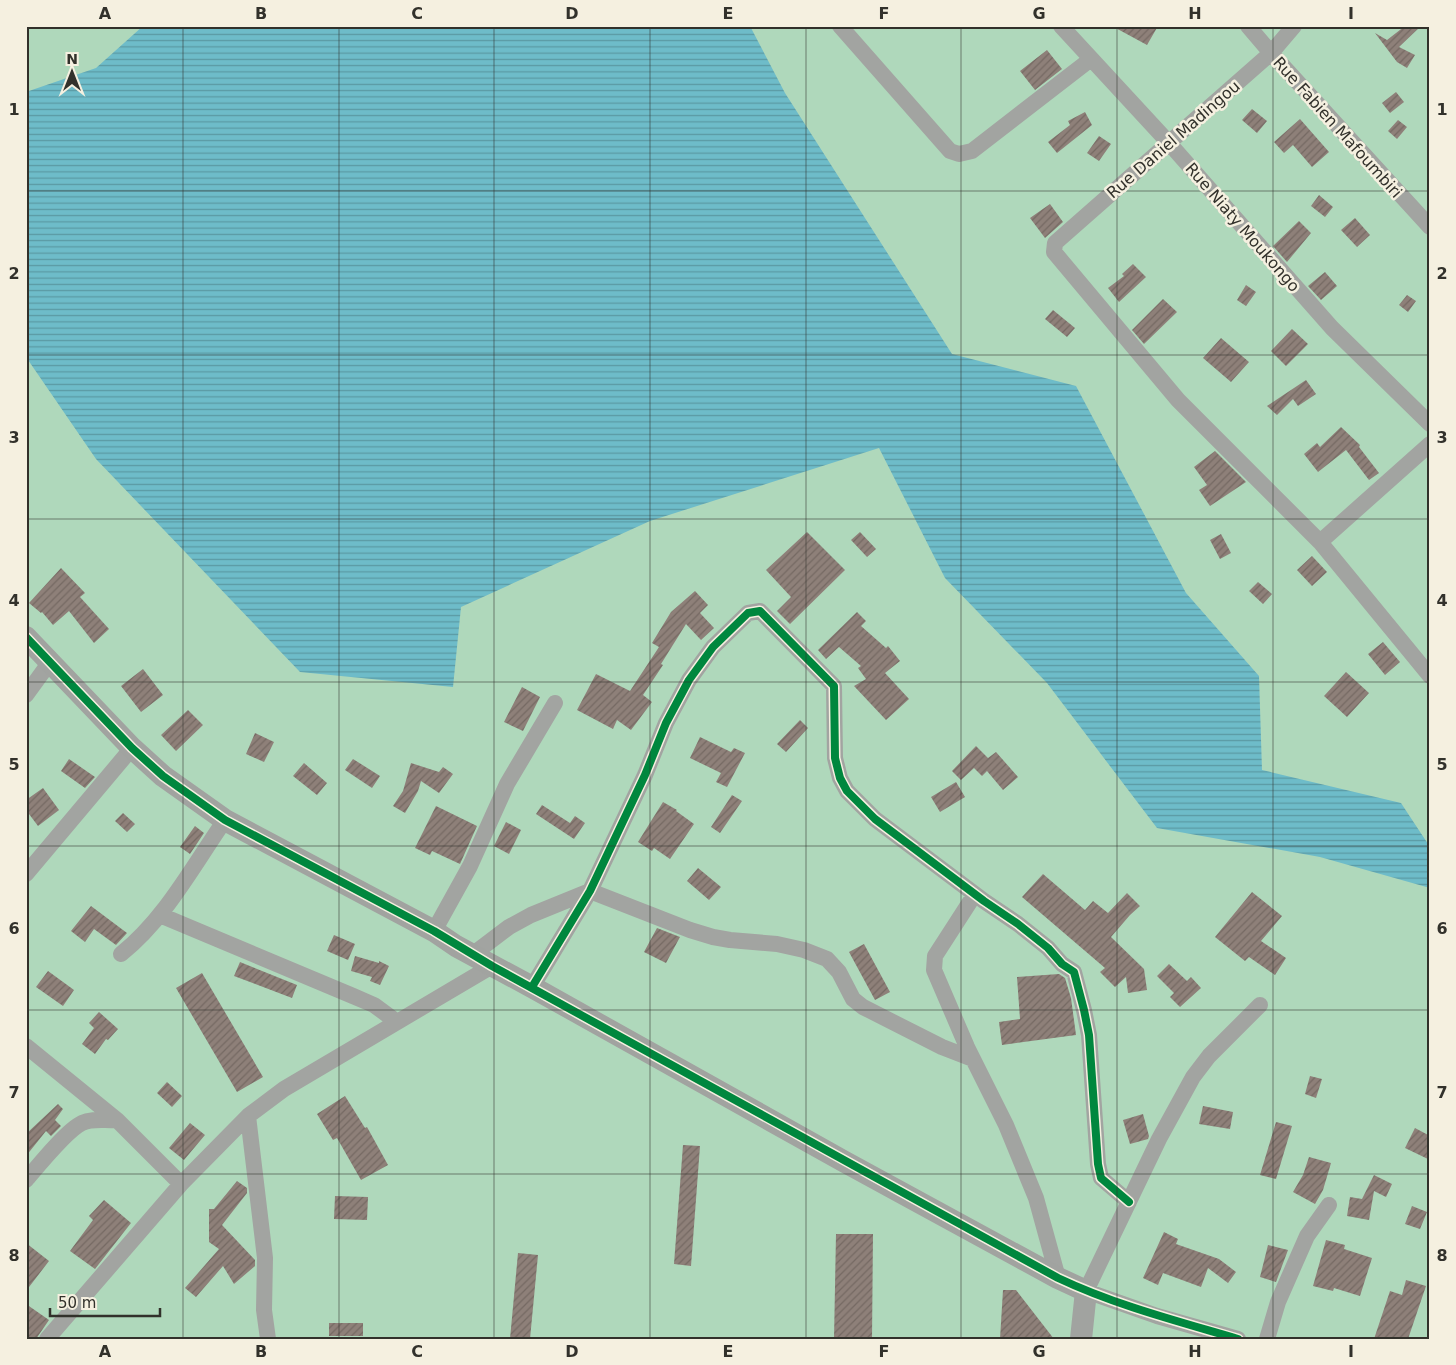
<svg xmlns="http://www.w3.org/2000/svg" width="1456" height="1365" font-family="'DejaVu Sans',sans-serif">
<defs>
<pattern id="water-rules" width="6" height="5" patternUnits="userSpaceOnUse" patternTransform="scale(1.25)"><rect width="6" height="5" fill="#6ebcc9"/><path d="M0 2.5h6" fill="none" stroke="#5b99a3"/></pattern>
<pattern id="building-hatch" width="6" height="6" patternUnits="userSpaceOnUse" patternTransform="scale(1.25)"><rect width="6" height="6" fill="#8e8079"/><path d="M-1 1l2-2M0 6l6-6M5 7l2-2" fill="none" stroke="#756963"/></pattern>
</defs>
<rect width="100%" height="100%" fill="#e2e0d8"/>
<path fill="#afd8bb" d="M26,26h1404v1313h-1404z"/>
<path fill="url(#water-rules)" d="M143,26h607l35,67 167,261 124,32 110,207 73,83 3,94 139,33 29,44v41l-110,-31 -163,-29 -110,-145 -102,-105 -66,-130 -229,73 -189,86 -8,80 -153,-15 -204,-213 -70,-102v-265l70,-24z"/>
<path fill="url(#building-hatch)" d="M1112,26h46l-11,19z
M1405,26h16l-22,21 16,8 -8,13 -10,-6 -22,-29 12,7z
M1047,50l15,19 -27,21 -15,-19z
M1396,92l8,10 -14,11 -8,-10z
M1252,109l15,12 -10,12 -15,-13z
M1085,112l7,13 -35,28 -9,-11 22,-17 -2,-4z
M1300,119l29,33 -17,15 -19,-22 -9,8 -10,-11z
M1398,120l9,7 -10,12 -9,-8z
M1099,136l12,8 -12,17 -12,-8z
M1319,195l14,12 -8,10 -14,-11z
M1050,204l13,18 -18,16 -15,-20z
M1355,218l15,17 -13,12 -16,-17z
M1299,221l12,12 -24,29 -14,-16z
M1133,264l13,13 -27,25 -11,-14 16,-12 -2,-2z
M1325,272l12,14 -16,14 -13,-14z
M1246,285l10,7 -10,14 -9,-6z
M1407,295l9,6 -8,11 -9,-7z
M1163,299l14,13 -33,32 -12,-14z
M1053,310l22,18 -8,9 -22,-18z
M1292,329l16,15 -22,22 -15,-15z
M1221,338l28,24 -18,20 -28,-24z
M1306,380l10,14 -18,12 -5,-7 -16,16 -10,-9z
M1341,427l19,18 -1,2 20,26 -10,7 -23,-30 -28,22 -14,-18 13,-11 3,4z
M1215,451l31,31 -36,24 -11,-16 8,-5 -13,-18z
M807,532l38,38 -55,54 -13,-13 14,-14 -25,-27z
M860,532l16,17 -9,8 -16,-17z
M1221,534l10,19 -11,6 -10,-19z
M1312,556l15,16 -15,14 -15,-16z
M61,568l24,25 -5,4 29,32 -15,14 -25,-32 -16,14 -11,-13 -1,1 -12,-10z
M1258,582l14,12 -9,10 -14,-13z
M695,591l13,14 -8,8 14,15 -13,12 -15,-16 -25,40 2,1 -20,30 9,7 -21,28 -14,-10 -4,9 -36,-19 19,-36 34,17 29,-44 -7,-4 19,-31z
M857,612l9,9 -5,5 25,22 2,-2 12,15 -15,12 24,26 -23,21 -32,-34 12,-7 -8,-11 3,-2 -22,-19 -13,12 -8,-9z
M1383,642l17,20 -15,13 -17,-21z
M143,669l20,26 -22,17 -20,-26z
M1346,672l23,21 -22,24 -23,-21z
M522,687l18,10 -17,34 -19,-9z
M188,710l15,15 -27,26 -15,-16z
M800,720l8,8 -22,24 -9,-8z
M255,733l19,9 -10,20 -18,-8z
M700,737l31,15 3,-4 11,5 -18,34 -11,-5 5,-9 -31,-15z
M976,746l12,12 8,-6 22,25 -15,13 -16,-19 -5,5 -8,-8 -13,12 -9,-9z
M69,759l26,18 -10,11 -24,-17z
M353,759l27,17 -8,12 -27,-18z
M304,763l23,20 -10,12 -24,-19z
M411,763l28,9 4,-5 10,7 -14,19 -18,-12 -3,10 -13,22 -12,-7 10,-15z
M956,782l9,15 -25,15 -9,-15z
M43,788l16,22 -21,16 -12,-16v-10z
M732,795l10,6 -22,32 -9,-6z
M663,802l14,8 -1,1 18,13 -24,35 -16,-11 -2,3 -14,-9z
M542,805l28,18 5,-7 10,7 -11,16 -38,-25z
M436,806l41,20 -17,38 -28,-13 -2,4 -15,-7z
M123,813l12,11 -8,8 -12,-11z
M506,822l15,8 -12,24 -15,-8z
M195,826l9,7 -14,21 -10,-7z
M698,868l23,19 -12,13 -22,-19z
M1043,874l42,36 8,-9 15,12 19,-20 13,13 -10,9 -19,22 33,32 3,21 -19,3 -2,-16 -11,10 -15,-15 5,-4 -83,-71z
M1252,892l30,24 -21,25 25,17 -11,17 -26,-18 -4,4 -30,-24z
M91,906l36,27 -11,12 -22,-16 -9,13 -14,-11z
M657,928l23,9 -14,26 -22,-11z
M334,935l21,9 -7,16 -21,-9z
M864,944l26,48 -15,8 -26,-48z
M355,956l24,7v-2l10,5 -9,19 -10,-4 2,-4 -21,-6z
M240,962l57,23 -5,13 -58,-22z
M1169,964l18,17 4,-4 10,11 -21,19 -10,-10 4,-4 -17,-17z
M48,971l26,19 -11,16 -27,-19z
M202,973l61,104 -26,15 -61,-104z
M1059,974l6,4 6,20 5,37 -74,10 -3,-23 21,-3 -3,-42z
M99,1012l19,17 -10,11 -2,-1 -11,15 -13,-10 12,-16 -5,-5z
M1310,1076l12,3 -6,19 -11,-4z
M167,1082l15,14 -10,11 -15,-14z
M345,1096l20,32 2,-1 21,38 -27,15 -24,-42 -4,2 -16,-26z
M58,1104l5,5 -8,11 6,6 -10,10 -5,-5 -20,25v-22z
M1203,1106l30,6 -3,17 -31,-5z
M1143,1114l6,22 -1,3 -18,5 -7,-24z
M1276,1122l16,4 -16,53 -16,-4z
M190,1123l15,12 -21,25 -15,-12z
M1415,1128l15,8v24l-25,-12z
M683,1145l17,1 -9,120 -17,-2z
M1309,1157l22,6 -8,27 -8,14 -22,-12 10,-17z
M1374,1175l18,9 -6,13 -12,-6 -5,29 -22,-4 3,-19 12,2z
M237,1181l10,7v5l-25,32 33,35v6l-21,18 -11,-18 -27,31 -11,-9 34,-39 -10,-7v-33h5z
M335,1196l33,1 -1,23 -33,-1z
M104,1200l27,23 -36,46 -25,-18 23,-31 -4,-4z
M1412,1206l15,6 -7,17 -15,-5z
M1164,1232l14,7 -2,5 43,15 17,13 -8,11 -20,-15 -7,19 -38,-14 -5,12 -15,-7z
M836,1234h37l-1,105h-38z
M1326,1240l19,5 -1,4 28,9 -12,38 -26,-8 -1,3 -20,-5z
M26,1243l23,18 -23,30z
M1268,1245l20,5 -12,32 -16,-5z
M518,1253l20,2 -8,84h-20z
M1406,1280l20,6 -18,53h-34l16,-48 12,4z
M1003,1290h13l38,49h-54z
M26,1304l23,16 -13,19h-10z
M329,1323h34v13h-34z"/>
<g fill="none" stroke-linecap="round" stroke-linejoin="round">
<path stroke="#a2a4a1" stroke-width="16" d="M840,26l110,125 9,3 13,-3 119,-92
M1061,26l108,117 163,185 98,96
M1248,26l23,27 159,174
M1294,26l-23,27 -216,190 -1,9 124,148 142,142 110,134
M1320,542l110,-98
M26,695l24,-33
M26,874l106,-126
M975,894l-40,62 -1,14 33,77 39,78 30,73 22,80
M160,915l193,81 21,9 23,17
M434,931l36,-65 37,-82 48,-81
M121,954c44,-35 72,-88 104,-134
M472,955l37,-28 22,-12 59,-24 100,39 23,7 17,3 47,4 27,6 23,9 12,13 14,27 10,8 79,40 31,12
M532,987l58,-96 55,-116 21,-52 23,-43 24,-33 35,-34 12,-2 74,75 1,72 5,20 7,13 28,28 109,82 34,23 30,24 14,16 12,8 10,38 5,25 9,129 3,14 28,24
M26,1046l91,74 64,64
M248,1116l17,142 -1,52 4,29
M26,1180c12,-14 41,-50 56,-57 10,-5 24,-2 35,-3
M47,1339l134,-155 67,-68 36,-27 208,-123
M1238,1339l-81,-23 -71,-25 73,-152 34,-62 16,-21 51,-51
M1267,1339l11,-37 29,-66 22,-31"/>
<path stroke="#a1a3a0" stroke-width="22" d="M26,637l106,111 31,28 62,44 209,111 22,15 76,41 313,175 213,116 28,13 -5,48"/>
<g stroke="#f5f0e0" stroke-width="11">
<path id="cycleway" d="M26,637l106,111 31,28 62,44 209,111 58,35 566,312c57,27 119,43 180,61
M532,987l58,-96 55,-116 21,-52 23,-43 24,-33 35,-34 12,-2 74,75 1,72 5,20 7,13 28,28 109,82 34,23 30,24 14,16 12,8 10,38 5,25 9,129 3,14 28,24"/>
</g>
<use href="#cycleway" stroke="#00873e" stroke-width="8"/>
</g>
<path fill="none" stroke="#32312b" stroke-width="1" stroke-opacity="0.55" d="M183,26v1313M339,26v1313M494,26v1313M650,26v1313M806,26v1313M961,26v1313M1117,26v1313M1273,26v1313M26,191h1404M26,355h1404M26,519h1404M26,682h1404M26,846h1404M26,1010h1404M26,1174h1404"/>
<g text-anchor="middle" stroke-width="5" stroke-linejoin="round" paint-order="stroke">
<g font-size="16" fill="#32312b" stroke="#f5f0e0">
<text transform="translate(1338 127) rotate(48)" y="6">Rue Fabien Mafoumbiri</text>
<text transform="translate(1173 139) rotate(-41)" y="6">Rue Daniel Madingou</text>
<text transform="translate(1243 227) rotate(49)" y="6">Rue Niaty Moukongo</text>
</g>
</g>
<rect width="1456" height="1365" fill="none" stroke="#f5f0e0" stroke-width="55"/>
<g transform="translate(72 72)" stroke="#f5f0e0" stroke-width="4" paint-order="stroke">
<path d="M0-4L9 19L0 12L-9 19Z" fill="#32312b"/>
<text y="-8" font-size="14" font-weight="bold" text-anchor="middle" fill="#32312b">N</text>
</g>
<path d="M50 1308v8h110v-8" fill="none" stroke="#32312b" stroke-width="2.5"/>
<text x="58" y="1308" font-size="15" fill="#32312b" stroke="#f5f0e0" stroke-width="4" paint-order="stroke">50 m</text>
<rect x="28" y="28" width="1400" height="1310" fill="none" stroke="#32312b" stroke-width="2"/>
<g font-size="16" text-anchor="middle" font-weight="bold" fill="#32312b">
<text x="105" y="19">A</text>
<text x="261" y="19">B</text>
<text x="417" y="19">C</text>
<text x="572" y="19">D</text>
<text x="728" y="19">E</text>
<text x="884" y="19">F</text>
<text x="1039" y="19">G</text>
<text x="1195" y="19">H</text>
<text x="1351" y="19">I</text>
<text x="14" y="115">1</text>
<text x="1442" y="115">1</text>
<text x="14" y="279">2</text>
<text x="1442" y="279">2</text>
<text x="14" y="443">3</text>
<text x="1442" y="443">3</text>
<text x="14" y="606">4</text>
<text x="1442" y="606">4</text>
<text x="14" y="770">5</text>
<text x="1442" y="770">5</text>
<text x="14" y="934">6</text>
<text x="1442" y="934">6</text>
<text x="14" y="1098">7</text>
<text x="1442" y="1098">7</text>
<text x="14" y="1261">8</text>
<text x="1442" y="1261">8</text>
<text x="105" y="1357">A</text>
<text x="261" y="1357">B</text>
<text x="417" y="1357">C</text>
<text x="572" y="1357">D</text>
<text x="728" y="1357">E</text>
<text x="884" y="1357">F</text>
<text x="1039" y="1357">G</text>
<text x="1195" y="1357">H</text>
<text x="1351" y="1357">I</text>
</g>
</svg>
